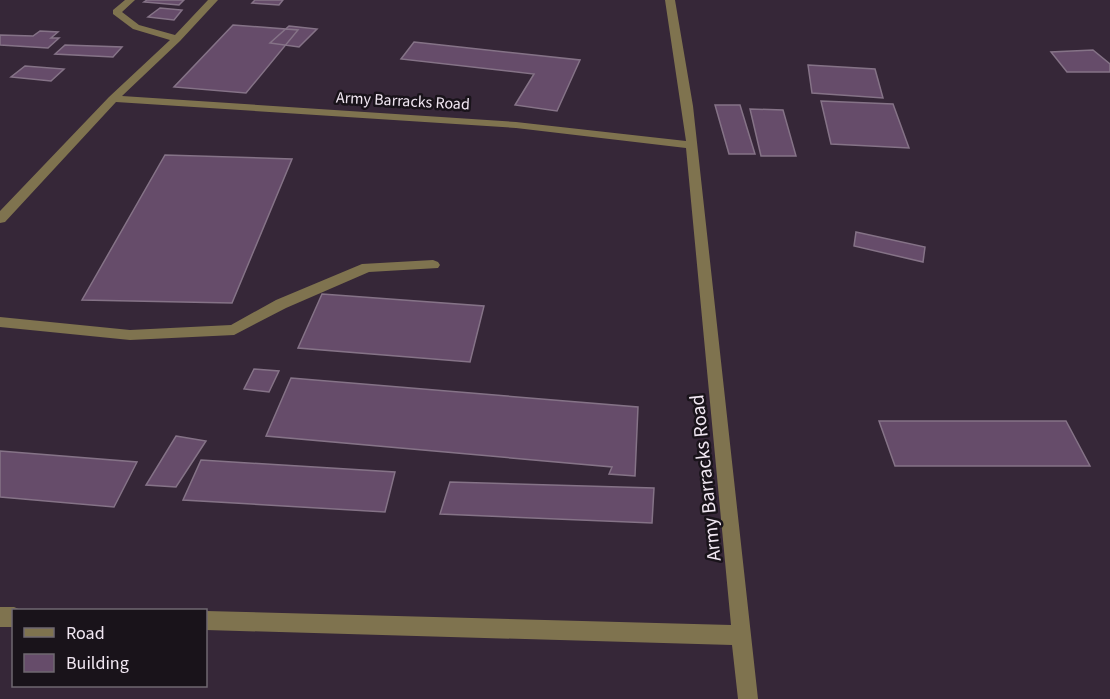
<svg xmlns="http://www.w3.org/2000/svg" width="1110" height="699" font-family="'Source Sans 3',sans-serif">
<rect width="100%" height="100%" fill="#362738"/>
<path fill="#664c6a" stroke="#857387" stroke-width="1.5" d="M147,0h37l-5,5 -35,-3z
M255,0h28l-4,5 -27,-2z
M160,8l22,2 -8,10 -26,-3z
M233,25l65,5 -52,63 -72,-6z
M289,26l28,3 -18,18 -29,-4z
M40,31l18,1 -7,6h8l-11,10 -48,-3v-10l33,1z
M414,42l166,18 -23,51 -42,-6 19,-31 -133,-15z
M65,45l57,2 -9,10 -58,-3z
M1093,50l17,14v8h-43l-16,-20z
M808,65l67,4 8,29 -71,-5z
M25,66l39,3 -13,12 -40,-4z
M821,101l72,3 16,44 -78,-4z
M715,105h25l15,49h-26z
M750,109l33,1 13,46h-35z
M165,155l127,4 -60,144 -150,-3z
M856,232l69,15 -2,15 -69,-16z
M322,294l162,12 -14,56 -172,-14z
M254,369l25,2 -10,21 -25,-3z
M291,378l347,29 -3,69 -26,-2 3,-7 -346,-31z
M879,421h187l24,45h-195z
M176,436l30,5 -30,46 -30,-2z
M0,451l137,11 -23,45 -114,-10z
M201,460l194,12 -10,40 -202,-12z
M450,482l204,6 -2,35 -212,-9z"/>
<g fill="none" stroke-linecap="round" stroke-linejoin="round">
<path fill="#7f734f" fill-rule="evenodd" d="M125,0h10l-13,12 17,13 36,10 33,-35h10l-38,41 -58,55 394,26 170,19 -21,-141h10l18,106 65,593h-20l-6,-54 -526,-15v-19l525,14 -45,-477 -170,-20 -400,-26 -111,120 -5,1v-12l109,-114 61,-57 -37,-11 -20,-15v-4z
M433,260l5,2 2,3 -2,3 -69,4 -83,36 -52,27 -104,5 -130,-13v-10l130,13 101,-5 45,-25 86,-36z
M0,607h14l7,3h-7v17h-14z"/>
</g>
<g text-anchor="middle" stroke-width="5" stroke-linejoin="round" paint-order="stroke">
<g font-size="16" fill="#f1e7f2" stroke="#19131a">
<text transform="translate(403 100) rotate(3)" y="6">Army Barracks Road</text>
</g>
<g font-size="20" fill="#f1e7f2" stroke="#19131a">
<text transform="translate(705 478) rotate(-96)" y="7">Army Barracks Road</text>
</g>
</g>
<rect x="12" y="609" width="195" height="78" fill="#19131a" stroke="#6f6870" stroke-width="1.5"/>
<rect x="24" y="628" width="30" height="9" fill="#7f734f" stroke="#6f6870" stroke-width="1.5"/>
<text x="66" y="639" font-size="18" fill="#f1e7f2">Road</text>
<rect x="24" y="654" width="30" height="18" fill="#664c6a" stroke="#6f6870" stroke-width="1.5"/>
<text x="66" y="669" font-size="18" fill="#f1e7f2">Building</text>
</svg>
